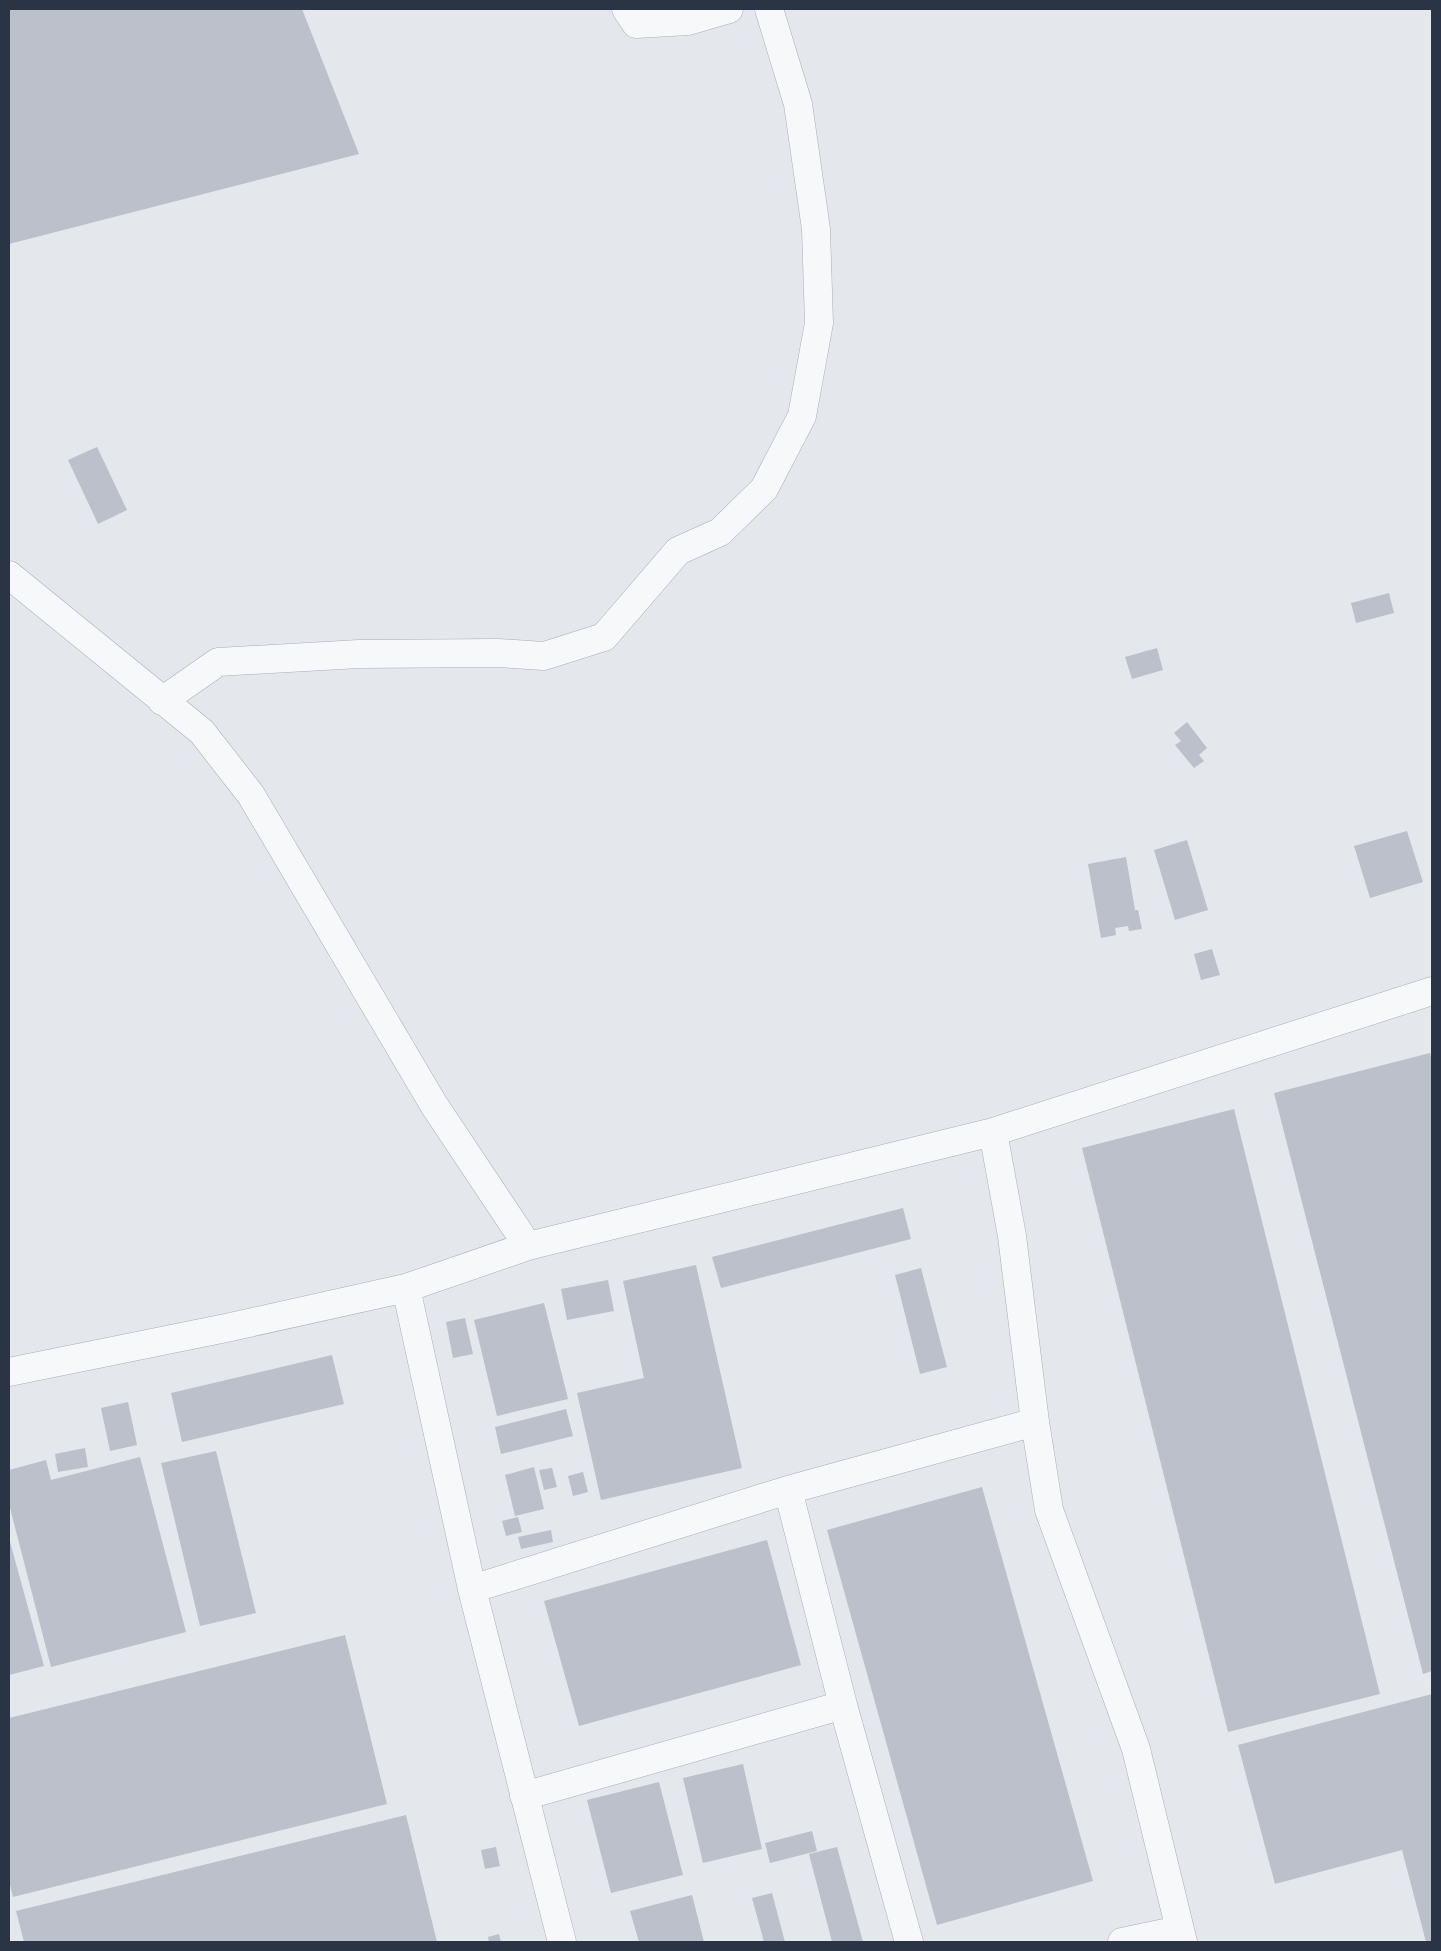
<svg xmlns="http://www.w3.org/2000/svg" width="1441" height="1951" font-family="Signika,sans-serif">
<rect width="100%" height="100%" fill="#e4e7ec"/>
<path fill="#bbc0ca" d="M9,9h293l57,145 -350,90z
M97,447l30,63 -29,14 -30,-64z
M1389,593l5,20 -38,10 -5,-20z
M1157,648l6,22 -31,9 -7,-22z
M1187,722l20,26 -8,7 5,6 -10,7 -19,-23 6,-4 -7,-8z
M1407,831l16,51 -53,16 -16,-52z
M1187,840l21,70 -33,10 -21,-70z
M1126,857l9,53h3l4,19 -13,2 -1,-5 -13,2 1,7 -15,3 -13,-74z
M1212,949l8,26 -19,5 -7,-26z
M1430,1053l2,7v611l-9,3 -149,-581z
M1234,1109l146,585 -152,38 -146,-584z
M903,1208l8,31 -190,49 -9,-31z
M696,1265l46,203 -141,32 -24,-107 67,-15 -21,-97z
M921,1268l26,99 -27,7 -25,-99z
M608,1280l6,31 -47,9 -6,-31z
M544,1303l24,96 -71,17 -23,-96z
M465,1318l8,36 -20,4 -7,-36z
M332,1355l12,49 -162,38 -11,-49z
M128,1402l9,43 -27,6 -9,-43z
M566,1409l7,27 -72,18 -6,-27z
M85,1448l3,19 -30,5 -3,-18z
M216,1451l40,162 -56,13 -39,-163z
M140,1457l46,175 -135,35 -42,-163v-34l37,-10 5,20z
M534,1467l10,42 -29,7 -10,-41z
M552,1468l5,19 -13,3 -5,-20z
M583,1472l5,20 -15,4 -5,-20z
M982,1487l111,394 -156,44 -110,-395z
M518,1517l4,15 -16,4 -4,-15z
M551,1530l2,12 -32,7 -3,-12z
M9,1538l35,128 -35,9z
M767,1540l34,125 -222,61 -35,-125z
M345,1635l42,169 -374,93 -4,-16v-163z
M1432,1694v248h-6l-24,-92 -127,34 -37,-139z
M743,1764l19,85 -59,14 -20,-85z
M659,1782l24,93 -72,18 -24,-93z
M406,1815l31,127h-413l-8,-31z
M812,1831l5,20 -47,12 -5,-20z
M496,1847l4,19 -15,3 -4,-19z
M837,1847l26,95h-31l-23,-88z
M772,1893l13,49h-21l-12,-44z
M692,1895l12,47h-65l-9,-31z
M499,1934l2,8h-12l-1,-5z"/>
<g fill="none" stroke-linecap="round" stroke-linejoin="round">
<g stroke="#a9aeb7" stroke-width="29">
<path id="minor" d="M626,9l10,15 52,-3 41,-12
M9,575l193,157 49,63 183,310 94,141
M162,701l56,-39 141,-8 139,-1 46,3 60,-19 74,-86 42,-19 44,-43 38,-73 17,-93 -3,-94 -18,-125 -29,-95
M993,1132l19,104 23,186 14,88 87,239 47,193
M406,1288l66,301
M9,1372l217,-44 180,-40 122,-42 465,-114 439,-141
M843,1705l66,237
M524,1796l319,-91 -55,-215
M562,1942l-90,-353 316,-99 247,-68
M1122,1942l57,-12"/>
</g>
<use href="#minor" stroke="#f7f8fa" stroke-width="28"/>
</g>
<rect width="1441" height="1951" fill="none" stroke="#2b3445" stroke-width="20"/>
</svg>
